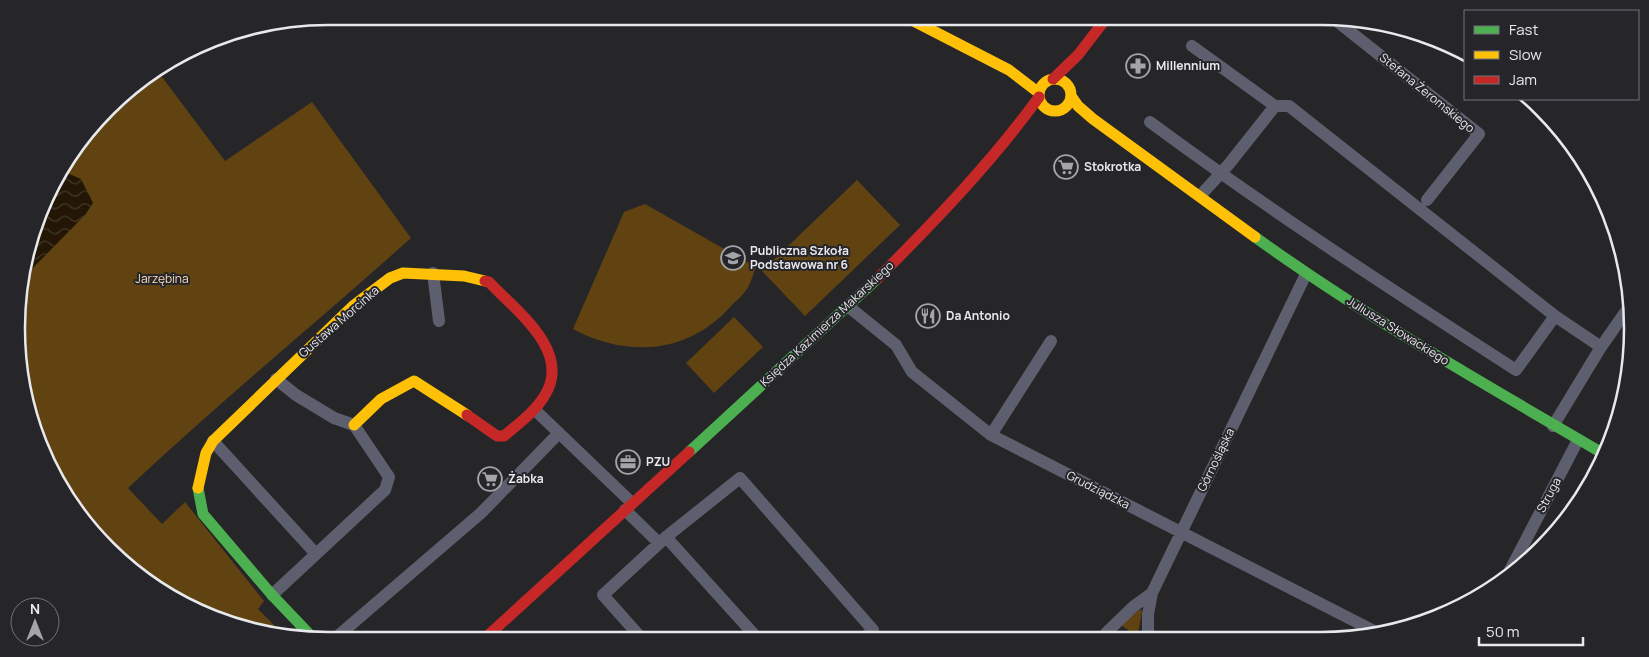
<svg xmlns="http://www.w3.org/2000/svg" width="1649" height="657" font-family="Manrope,sans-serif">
<defs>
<pattern id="water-waves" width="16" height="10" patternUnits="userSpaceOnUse" patternTransform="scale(1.25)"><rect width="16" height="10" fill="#231604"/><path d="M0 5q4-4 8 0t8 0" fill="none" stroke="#433829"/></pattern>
</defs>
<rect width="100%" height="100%" fill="#262629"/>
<path fill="#614211" d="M159,73l66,88 87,-59 99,136c-94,84 -191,164 -283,250l34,36 23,-22 79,99 -6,8 24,24 -54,-9 -89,-48 -70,-74 -47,-112 -3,-103 39,-114 65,-79z
M857,180l43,45 -95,91 -43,-45z
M645,204l111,63c-3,7 -5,16 -9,22 -4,6 -11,12 -16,17 -42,48 -104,52 -158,23l51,-117z
M734,317l29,30 -49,46 -28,-30z
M1140,609l2,2 -4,23 -3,1 -14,-10z"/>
<path fill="url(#water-waves)" d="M60,170l21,9 12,24 -8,12 -63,64z"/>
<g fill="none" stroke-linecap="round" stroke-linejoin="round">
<path stroke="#5e5f6e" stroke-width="12" d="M1333,18l146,116 -52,66
M1192,46l83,60h14l266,210 46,31
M1150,122c119,88 242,168 366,248l39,-54
M1200,196l29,-32 46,-58
M433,273l6,48
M849,307l47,38 16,27 79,63 387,198
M535,410l97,93
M1553,426l48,-79 30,-43
M991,435l60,-94
M213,441l103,113
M625,510l34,33
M666,537l93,103
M1507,576l71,-136
M272,595l113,-105 4,-13 -35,-52 -20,-7 -38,-23 -20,-16
M1106,633l28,-27 18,-13 154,-319
M1148,639v-25l4,-21
M643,640l-40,-45 63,-58 74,-59 133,152 -10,9
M332,641l149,-128 78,-80"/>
<path stroke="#4caf50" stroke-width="11" d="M1255,237c111,80 231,148 349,217
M689,452l188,-173
M198,488l5,26 69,81 41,43"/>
<path stroke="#ffc107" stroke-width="11" d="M904,16l105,54 30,23
M1039 95a16 16 0 1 1 32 0a16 16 0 1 1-32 0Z
M1071,96l7,10 15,13 162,118
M354,425l27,-26 33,-18 53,34
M198,488l8,-35 7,-12 140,-135 37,-28 13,-5 61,3 21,5"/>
<path stroke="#c62828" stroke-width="11" d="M1053,79l25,-24 30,-39
M877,279c57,-57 115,-117 162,-182
M467,415l30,21h7c14,-12 31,-24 41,-41 27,-44 -29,-84 -56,-113l-4,-1
M483,640l206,-188"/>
</g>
<defs>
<g id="pharmacy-ring" transform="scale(1.25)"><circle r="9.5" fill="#25252a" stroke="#a4a5a8" stroke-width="1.5"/><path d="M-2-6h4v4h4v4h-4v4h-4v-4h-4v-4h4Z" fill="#a4a5a8"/></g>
<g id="supermarket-ring" transform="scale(1.25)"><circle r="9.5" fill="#25252a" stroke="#a4a5a8" stroke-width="1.5"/><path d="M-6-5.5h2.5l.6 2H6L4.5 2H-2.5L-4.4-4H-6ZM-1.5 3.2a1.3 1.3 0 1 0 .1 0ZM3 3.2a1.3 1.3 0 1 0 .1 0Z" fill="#a4a5a8"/></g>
<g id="school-ring" transform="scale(1.25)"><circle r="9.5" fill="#25252a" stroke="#a4a5a8" stroke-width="1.5"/><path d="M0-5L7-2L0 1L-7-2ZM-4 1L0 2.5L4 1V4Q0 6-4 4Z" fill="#a4a5a8"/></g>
<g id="restaurant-ring" transform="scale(1.25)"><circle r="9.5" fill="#25252a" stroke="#a4a5a8" stroke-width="1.5"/><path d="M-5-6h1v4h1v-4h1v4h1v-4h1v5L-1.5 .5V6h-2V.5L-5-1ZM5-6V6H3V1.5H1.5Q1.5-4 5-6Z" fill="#a4a5a8"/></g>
<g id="office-ring" transform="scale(1.25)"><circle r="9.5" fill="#25252a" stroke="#a4a5a8" stroke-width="1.5"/><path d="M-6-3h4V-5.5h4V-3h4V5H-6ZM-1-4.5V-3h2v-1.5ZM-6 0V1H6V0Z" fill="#a4a5a8"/></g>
</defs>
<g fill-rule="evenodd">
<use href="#pharmacy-ring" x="1138" y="66"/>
<use href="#supermarket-ring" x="1066" y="167"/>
<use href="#school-ring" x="733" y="258"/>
<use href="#restaurant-ring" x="928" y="316"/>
<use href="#office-ring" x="628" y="462"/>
<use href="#supermarket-ring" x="490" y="479"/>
</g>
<g text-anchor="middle" stroke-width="4" stroke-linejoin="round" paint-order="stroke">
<g font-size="12" font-weight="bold" fill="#e8e9ec" stroke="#25252a" text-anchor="start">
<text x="1156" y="70">Millennium</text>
<text x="1084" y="171">Stokrotka</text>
<text x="750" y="255">Publiczna Szkoła<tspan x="750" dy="14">Podstawowa nr 6</tspan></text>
<text x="946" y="320">Da Antonio</text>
<text x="646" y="466">PZU</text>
<text x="508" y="483">Żabka</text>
</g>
<g font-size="12" fill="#e8e9ec" stroke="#25252a">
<text transform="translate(1427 93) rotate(39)" y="4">Stefana Żeromskiego</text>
<text transform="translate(339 322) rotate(-41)" y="4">Gustawa Morcinka</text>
<text transform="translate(827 324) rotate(-43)" y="4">Księdza Kazimierza Makarskiego</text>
<text transform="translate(1398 331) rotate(32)" y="4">Juliusza Słowackiego</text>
<text transform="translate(1216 460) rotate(-64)" y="4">Górnośląska</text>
<text transform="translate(1098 490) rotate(27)" y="4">Grudziądzka</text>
<text transform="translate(1549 495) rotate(-62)" y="4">Struga</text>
</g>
<g font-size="12" fill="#f8dcba" stroke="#25252a">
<text x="162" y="283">Jarzębina</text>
</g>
</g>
<path d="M0 0H1649V657H0ZM328 25H1321A303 303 0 0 1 1624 328V329A303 303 0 0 1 1321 632H328A303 303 0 0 1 25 329V328A303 303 0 0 1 328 25Z" fill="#25252a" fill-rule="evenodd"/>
<path fill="none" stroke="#e8e9ec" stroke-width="2.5" d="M328 25H1321A303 303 0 0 1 1624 328V329A303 303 0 0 1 1321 632H328A303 303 0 0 1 25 329V328A303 303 0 0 1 328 25Z"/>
<rect x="1464" y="10" width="175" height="90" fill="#25252a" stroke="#737378"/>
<rect x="1474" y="26" width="25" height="8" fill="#4caf50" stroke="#737378"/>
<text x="1509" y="35" font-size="15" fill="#e8e9ec">Fast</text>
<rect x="1474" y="51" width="25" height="8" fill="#ffc107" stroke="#737378"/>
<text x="1509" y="60" font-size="15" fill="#e8e9ec">Slow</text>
<rect x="1474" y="76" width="25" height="8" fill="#c62828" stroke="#737378"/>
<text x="1509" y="85" font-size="15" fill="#e8e9ec">Jam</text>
<g transform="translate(35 622)"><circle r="24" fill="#25252a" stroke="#737378"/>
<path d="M0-4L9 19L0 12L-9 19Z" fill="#a4a5a8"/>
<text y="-8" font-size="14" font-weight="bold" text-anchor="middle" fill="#e8e9ec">N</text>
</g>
<path d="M1479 637v8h104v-8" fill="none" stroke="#e8e9ec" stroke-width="2.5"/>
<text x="1486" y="637" font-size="15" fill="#e8e9ec" stroke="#25252a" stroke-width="4" paint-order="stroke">50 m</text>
</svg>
